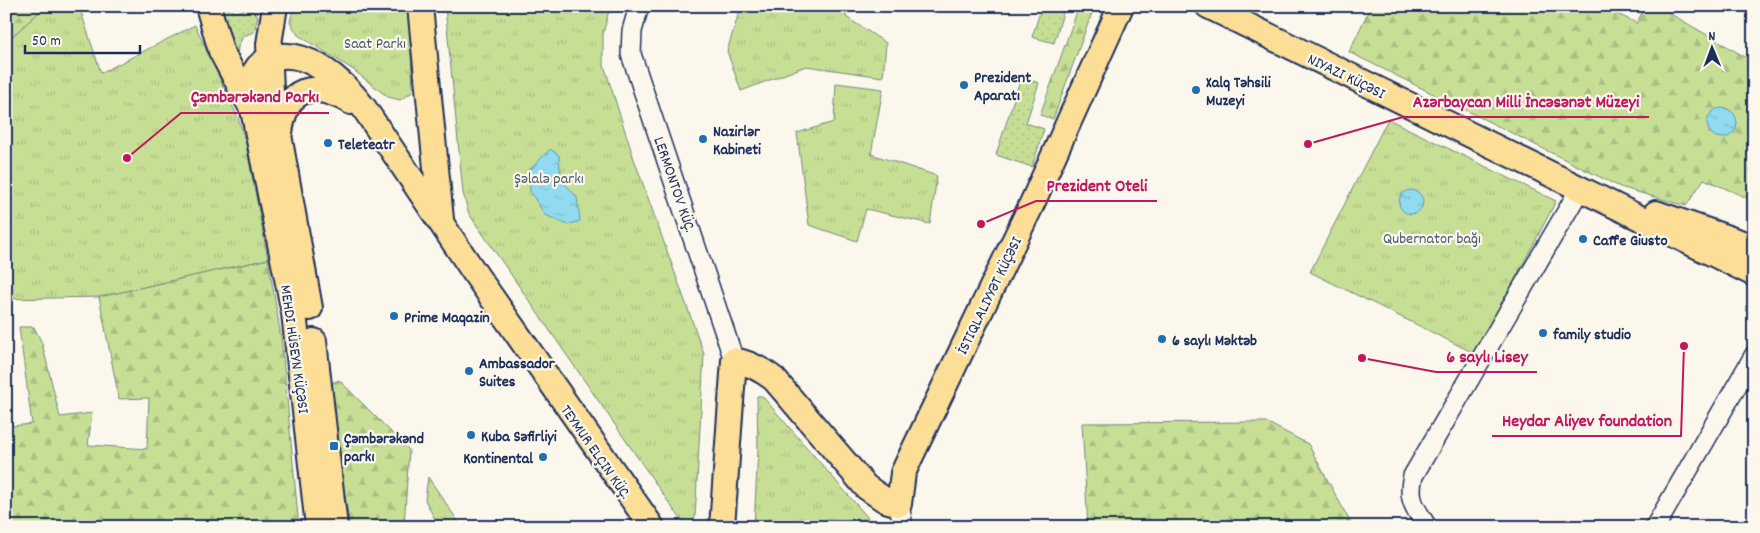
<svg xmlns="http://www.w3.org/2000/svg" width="1760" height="533" font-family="Dekko,sans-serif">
<defs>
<pattern id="grass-dots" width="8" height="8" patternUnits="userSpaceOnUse" patternTransform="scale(1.25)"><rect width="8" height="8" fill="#c7df95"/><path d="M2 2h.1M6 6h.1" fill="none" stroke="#aac083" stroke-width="1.8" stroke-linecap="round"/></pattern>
<pattern id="forest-firs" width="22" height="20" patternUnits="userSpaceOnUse" patternTransform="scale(1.25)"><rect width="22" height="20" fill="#c7df95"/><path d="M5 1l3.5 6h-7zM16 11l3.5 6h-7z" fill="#aac083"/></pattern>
<pattern id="park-tufts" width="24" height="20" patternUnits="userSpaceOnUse" patternTransform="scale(1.25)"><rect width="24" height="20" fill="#c7df95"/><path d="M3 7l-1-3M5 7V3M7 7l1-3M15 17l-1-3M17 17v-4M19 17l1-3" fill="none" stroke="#aac083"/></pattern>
<pattern id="water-ripples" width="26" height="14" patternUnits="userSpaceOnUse" patternTransform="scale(1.25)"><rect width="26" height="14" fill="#90dbf0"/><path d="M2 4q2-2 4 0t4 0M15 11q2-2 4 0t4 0" fill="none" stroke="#7cbcd0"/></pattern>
</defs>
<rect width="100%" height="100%" fill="#fbf7ec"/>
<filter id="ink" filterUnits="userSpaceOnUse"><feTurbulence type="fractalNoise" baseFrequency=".02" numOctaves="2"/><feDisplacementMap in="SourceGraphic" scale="10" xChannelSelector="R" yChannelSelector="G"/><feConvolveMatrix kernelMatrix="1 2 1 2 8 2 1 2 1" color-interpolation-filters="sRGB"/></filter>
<g filter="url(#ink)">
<path fill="url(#grass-dots)" stroke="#71877a" d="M219,6l17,6 13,-4 9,8 -4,16 -11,4 -5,11 -2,16z
M1042,6h23l-11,37 -22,-6z
M1021,77l18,6 -13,40 18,6 -12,38 -36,-12z"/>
<path fill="url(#forest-firs)" stroke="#71877a" d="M6,6h40l-40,36z
M1079,6l14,4 -40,109 -13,-4z
M1371,6h247l-3,7 22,10 8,-17h12l97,56v139l-50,-22 -18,27 -66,-19 -271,-135z
M268,259l13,77 18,191h-293v-140l6,39 20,-2 -13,-97h15l8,16 18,74 32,-4 -4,32 59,4 2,-51 -30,1 -20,-102z
M339,380l70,70 -5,76 -54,1 -23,-142z
M1266,422l42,22 45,83h-265l-6,-104z"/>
<path fill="url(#park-tufts)" stroke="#71877a" d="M46,6h33l22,67 94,-48 43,93 8,26 22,115 -169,38 -93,2v-257z
M294,6h114l5,82 -2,5 -11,7 -12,-3 -36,-28 -54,-34 -8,-13z
M445,6h165l-7,28v28l31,97 70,195 -9,163 -3,6 -7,1 -11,-14 -205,-296 -6,-21z
M741,6h105v11l40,26 -3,34 -77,-11 -65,25 -14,-40z
M836,83l47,6 -12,65 66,22 -7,48 -64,-15 -9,32 -48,-16 -12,-92 37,-11z
M1388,119l168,82 -80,153 -166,-82z
M757,396h5l107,123 -38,4v4h-77l4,-78z
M428,477l34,50h-23l-14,-27z"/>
<path fill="url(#water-ripples)" stroke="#6196b6" d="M1707 123a15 15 0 1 1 30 0a15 15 0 1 1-30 0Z
M550,149l9,6 2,25 16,17 3,24 -12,4 -23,-10 -15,-24 -1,-20z
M1399 202a12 12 0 1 1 24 0a12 12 0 1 1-24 0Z"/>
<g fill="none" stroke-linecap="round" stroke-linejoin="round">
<g stroke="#1b2f5e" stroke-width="22">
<path id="minor" d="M639,6l-7,25 -1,23 103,306
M899,504l4,23
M1427,527c-12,-19 -20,-28 -14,-51l167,-287
M1655,527l99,-171"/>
</g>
<g stroke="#1b2f5e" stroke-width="28">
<path id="major" d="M208,6l13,45 29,54
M275,6l-6,38 2,46 39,218
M420,6l21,213
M1208,6l546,268
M280,133c6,-47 33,-53 71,-31
M1656,213l98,34
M314,341l21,186
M318,527l-24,-214 -43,-213c-1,-16 0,-32 16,-40 36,-17 77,22 97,48l112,167 176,252
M722,527l12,-167c16,3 27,9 40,19l92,108 19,13 14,4 4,-31 7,-15 120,-250 91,-202"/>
</g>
<use href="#minor" stroke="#fbf7ec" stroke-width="19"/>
<use href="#major" stroke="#fdde96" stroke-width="24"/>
</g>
</g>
<g fill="#1f6fb2" stroke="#fbf7ec" stroke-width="2">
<circle cx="964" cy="85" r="5"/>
<circle cx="1196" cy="90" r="5"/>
<circle cx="703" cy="139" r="5"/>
<circle cx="328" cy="143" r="5"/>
<circle cx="1583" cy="239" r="5"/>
<circle cx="394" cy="316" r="5"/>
<circle cx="1543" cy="333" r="5"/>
<circle cx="1162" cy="339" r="5"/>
<circle cx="469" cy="371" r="5"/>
<circle cx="471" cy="435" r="5"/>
<rect x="329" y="441" width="10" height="10" rx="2.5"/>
<circle cx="543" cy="457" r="5"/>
</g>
<g text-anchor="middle" stroke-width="4.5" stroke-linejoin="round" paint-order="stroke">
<g font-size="16" fill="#465b6c" stroke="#fbf7ec">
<text x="375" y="48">Saat Parkı</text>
<text x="549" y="183">Şəlalə parkı</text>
<text x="1432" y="243">Qubernator bağı</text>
</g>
<g font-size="16" fill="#1b2f5e" stroke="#fbf7ec">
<text transform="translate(1347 75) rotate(26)" y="6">NIYAZI KÜÇƏSI</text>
<text transform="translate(676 184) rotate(71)" y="6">LERMONTOV KÜÇ.</text>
<text transform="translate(988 295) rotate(-64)" y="6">İSTIQLALIYYƏT KÜÇƏSI</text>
<text transform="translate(296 349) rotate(82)" y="6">MEHDI HÜSEYN KÜÇƏSI</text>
<text transform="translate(597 451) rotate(55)" y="6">TEYMUR ELÇIN KÜÇ.</text>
</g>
<g font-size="16" font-weight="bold" fill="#1b2f5e" stroke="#fbf7ec" text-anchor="start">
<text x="974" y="82">Prezident<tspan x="974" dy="18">Aparatı</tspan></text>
<text x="1206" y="87">Xalq Təhsili<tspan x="1206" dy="18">Muzeyi</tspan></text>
<text x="713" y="136">Nazirlər<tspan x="713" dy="18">Kabineti</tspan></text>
<text x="338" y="149">Teleteatr</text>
<text x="1593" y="245">Caffe Giusto</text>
<text x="404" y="322">Prime Maqazin</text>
<text x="1553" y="339">family studio</text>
<text x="1172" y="345">6 saylı Məktəb</text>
<text x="479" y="368">Ambassador<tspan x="479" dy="18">Suites</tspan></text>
<text x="481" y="441">Kuba Səfirliyi</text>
<text x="344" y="443">Çəmbərəkənd<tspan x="344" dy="18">parkı</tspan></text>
<text x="533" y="463" text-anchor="end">Kontinental</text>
</g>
</g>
<path fill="none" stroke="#c2185b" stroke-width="2" d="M127 158L181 113H329M1308 144L1403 117H1649M981 224L1036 201H1157M1362 358L1436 372H1537M1684 346L1681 436H1492"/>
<g fill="#c2185b" stroke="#fbf7ec" stroke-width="2">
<circle cx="127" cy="158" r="5"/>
<circle cx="1308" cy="144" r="5"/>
<circle cx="981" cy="224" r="5"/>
<circle cx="1362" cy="358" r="5"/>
<circle cx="1684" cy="346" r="5"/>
</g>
<g font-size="18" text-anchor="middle" font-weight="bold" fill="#c2185b" stroke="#fbf7ec" stroke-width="4.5" stroke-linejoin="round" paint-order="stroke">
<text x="255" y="102">Çəmbərəkənd Parkı</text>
<text x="1526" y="107">Azərbaycan Milli İncəsənət Müzeyi</text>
<text x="1097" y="191">Prezident Oteli</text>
<text x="1487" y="362">6 saylı Lisey</text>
<text x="1587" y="426">Heydar Aliyev foundation</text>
</g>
<rect width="1760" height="533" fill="none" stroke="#fbf7ec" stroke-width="25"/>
<rect x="12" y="12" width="1735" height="508" fill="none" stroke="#1b2f5e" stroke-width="2" filter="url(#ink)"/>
<g transform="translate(1712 48) rotate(359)" stroke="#fbf7ec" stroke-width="4" paint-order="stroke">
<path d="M0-4L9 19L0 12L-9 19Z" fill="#1b2f5e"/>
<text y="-8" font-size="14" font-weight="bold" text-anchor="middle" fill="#1b2f5e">N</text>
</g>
<path d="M25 45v8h115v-8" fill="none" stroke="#1b2f5e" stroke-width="2.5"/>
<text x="32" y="45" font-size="15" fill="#1b2f5e" stroke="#fbf7ec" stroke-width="4" paint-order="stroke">50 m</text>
</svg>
